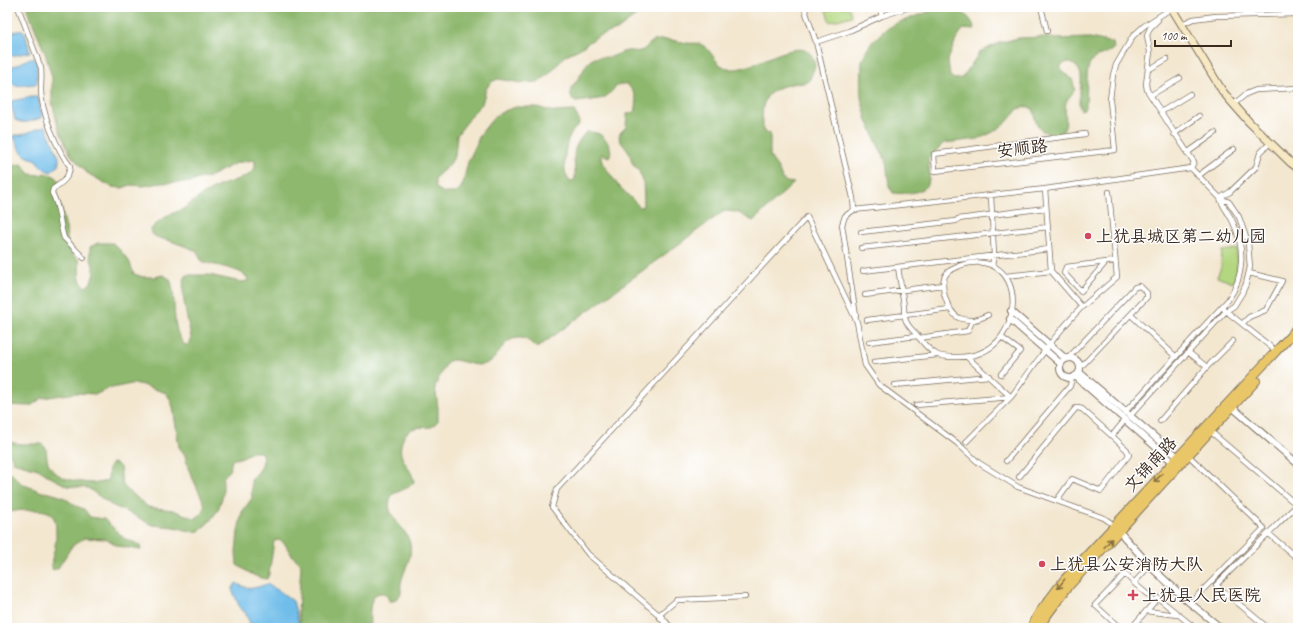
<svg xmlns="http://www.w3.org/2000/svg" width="1305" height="635" font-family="Caveat,'LXGW WenKai TC',sans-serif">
<rect width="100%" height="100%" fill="#fff"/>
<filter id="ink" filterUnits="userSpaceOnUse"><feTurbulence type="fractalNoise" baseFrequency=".025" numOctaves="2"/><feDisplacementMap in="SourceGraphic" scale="8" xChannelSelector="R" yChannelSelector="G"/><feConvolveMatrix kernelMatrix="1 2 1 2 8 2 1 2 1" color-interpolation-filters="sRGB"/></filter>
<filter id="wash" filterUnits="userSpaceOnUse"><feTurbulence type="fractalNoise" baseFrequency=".012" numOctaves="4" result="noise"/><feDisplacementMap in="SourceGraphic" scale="16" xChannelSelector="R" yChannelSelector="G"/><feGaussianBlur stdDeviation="0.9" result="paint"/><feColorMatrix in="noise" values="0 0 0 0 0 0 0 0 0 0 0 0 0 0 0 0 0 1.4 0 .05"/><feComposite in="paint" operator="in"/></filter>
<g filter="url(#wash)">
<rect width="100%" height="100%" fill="#f3e7d0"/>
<path fill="#b3d780" stroke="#77804f" d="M838,7h11l3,9 -22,6 -4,-11z
M1237,249v21l-4,13 -16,-6 4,-10 1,-16z"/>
<path fill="#8eb86e" stroke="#647146" d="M27,7h639l-5,4 -21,2 -23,17 -19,6 -19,13 -13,6 -14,16 -13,11 -17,1 -24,-4 -7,3 -5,7 -4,15 -7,7 -18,24 -2,21 -6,9 -11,10 -3,4v6l1,3 8,5h11l6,-5 2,-5 5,-21 9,-19 2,-7 15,-19 10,-6 12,-4h20l19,5 19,-1 4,7 1,6c-3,4 -8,8 -10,13 -4,10 -8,37 1,44l5,-1c1,-23 -7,-28 11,-48 4,0 9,0 13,2 8,5 15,15 10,23l-7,-3 -1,3 1,5 15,22 23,23h2l2,-7 -1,-19 -5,-12 -5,-4 -4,-13 -8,-10 -2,-5 1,-4 6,-6 1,-13 7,-2c6,-9 0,-21 -7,-28 -13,-2 -14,10 -24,14 -2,1 -25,4 -28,4 -10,-9 0,-19 5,-26 4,-6 6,-14 13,-17 5,-3 12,-1 18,-2 6,-2 13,-7 20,-6 3,0 5,1 9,0 6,-1 8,-8 14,-10 11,-3 23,0 33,2 5,1 11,-1 15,2 12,6 12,22 29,24 20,2 58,-27 76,-18 5,3 7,10 8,15l-6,15c-6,3 -12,2 -18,3 -30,7 -30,21 -28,47l7,3v23l8,11 4,11 4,3 8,1 -41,38 -16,-9 -13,-1 -187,137c-5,-5 -12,-11 -19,-10 -18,1 -17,21 -33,26 -10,3 -21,-3 -31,-4h-3l-5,4 -11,22 3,22v13l-6,6c-13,1 -23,-2 -29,12 -9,20 9,27 11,43l-5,5 -16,7c-13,18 11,31 16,46 5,14 -3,26 -7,39 -2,5 -1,10 -1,15l-7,7h-5c-1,-4 -4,-9 -9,-8 -13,2 -10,26 -10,35h-69l-3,-16 3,-47c-2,-4 -6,-6 -9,-10 -5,-5 -5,-12 -13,-15l-5,1 -5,33 -2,5c-12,-1 -20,-8 -30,-14l-1,-13 2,-20 4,-20 10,-14 -1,-18c7,-8 16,-16 10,-28 -12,-1 -11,2 -19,5 -4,2 -6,1 -10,3l-2,9 -7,9v17l-5,15 -9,12 -10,9 -5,1 -20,-5 -21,-2 -5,-2 -14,-8 -23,-10 -23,-17 -21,-2 -15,-8 -14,-9 -25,-7 -2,-7 -4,-3v-10l15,2h20l4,4c1,6 0,13 4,18 2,4 8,9 12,11 9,4 38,10 46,2 1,-6 -1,-11 4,-16l5,1 3,3 2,16 3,5 23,19 25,3 20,8h3l5,-4 4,-9 -17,-37 -3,-13 -6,-8 -6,-40 -3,-8 -4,-6 -27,-9h-8l-24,5 -10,5 -21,-1 -34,5 -10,7 -4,1 -21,-1v-237c6,-1 9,-4 15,-4l8,10 11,1 3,-2c7,2 13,2 15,9l-5,10 1,6 6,9 5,21 1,11 5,15 7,6c1,10 -2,20 6,27l5,-3 3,-7 1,-7 -4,-15v-8l8,-4h15l6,6 10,12 5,13 9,3h12l8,-2 7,4c8,20 -1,50 15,66h3l2,-2 1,-5c-2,-14 -14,-54 -4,-63h22l32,7 7,-1c0,-12 -34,-15 -44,-19 -5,-2 -4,-6 -7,-10 -4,-4 -20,-8 -26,-11 -7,-2 -19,-3 -21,-11l9,-9 10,-6 14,-6 19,-14 17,-9 28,-10 8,-8v-7l-2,-1 -17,3 -27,14 -11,2 -7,3 -30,1 -18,3 -12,-1 -9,3 -10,-1 -25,-14 -17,-19 -12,-27 -6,-25v-25l-7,-24 -13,-32 -3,-5z
M939,8c4,0 9,-1 14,0 8,2 22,12 21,22l-10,-1 -4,4 -5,9 -7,18 2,16 4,3 8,-1 18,-26 19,-9 19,-5 27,-1 11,2 34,-1 23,5 1,5c-6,7 -19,6 -24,15 -6,12 -1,39 -6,46l-3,1c-8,-13 12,-40 -13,-48l-7,3v5l11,9 3,10c-2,5 -7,8 -9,13 -3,10 4,23 -5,31 -12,2 -23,0 -26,-14 -1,-3 0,-6 -2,-10l-4,-2h-6l-5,2 -12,14 -13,9 -15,7 -34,4 -16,16c1,7 3,20 -1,26 -6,9 -25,9 -34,8l-4,-7 -3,-25 -11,-22 -4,-11 -4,-7 -6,-23 1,-37 4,-10 7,-10 14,-13 10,-5z
M7,469l15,15 20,8 8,1 13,4 13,9 8,3 6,8 14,2 21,20 15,6 1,5 -23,-4 -12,-7 -22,-1 -12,8 -14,22 -5,2c-4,-6 1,-17 2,-24 1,-4 1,-9 1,-13 0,-17 -3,-23 -21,-23 -9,0 -19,0 -28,3z"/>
<path fill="#6fbdea" stroke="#557484" d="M23,30l2,3 5,19 -23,5v-24z
M30,58h4l3,7v18l-2,1 -20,2 -8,-9v-10l10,-2z
M31,97h7l4,19 -1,2c-10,3 -16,7 -26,2 -1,-7 -4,-12 -4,-19z
M45,126l1,1 13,30v8l-8,7c-8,-2 -11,-7 -16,-13 -13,-2 -16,-10 -21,-22l1,-2h6z
M236,583c13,7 17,6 31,1l14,8 12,9 7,27h-48l-7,-16 -4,-2 -9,-20z"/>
</g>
<g filter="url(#ink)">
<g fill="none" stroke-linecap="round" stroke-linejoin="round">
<g stroke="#7b6c5c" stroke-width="6">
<path id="minor" d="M18,7l23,61c1,8 0,14 0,22 0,21 16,60 29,76 -1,12 -7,16 -17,23l-1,4c8,14 7,29 12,45l20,20
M804,7l12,35 33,-11 33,-15
M879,7l3,9 28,-9
M1041,7l6,24
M1158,20l-8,8 -3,7 3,17 -4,32 1,6 25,39 22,33 -3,6
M1182,24l11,-5 23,-3 82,-2
M816,42l37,156 1,12 -9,6 -3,9 14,91
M1148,70l19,-11
M1151,95l29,-17
M1234,104l12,-10 10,-4 42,-2
M1161,112l29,-18
M1085,134l-151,20 1,17 180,-21 -5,-50 3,-25 3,-10 17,-29 11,-10 28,-18
M1174,134l25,-18
M1187,153l28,-20
M1198,176l36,-27
M991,195l3,61 -2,9
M1220,198l10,-6 26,-25 4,-14 10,-10
M854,210l191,-21
M861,232l95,-11 2,-2 88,-11
M861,248l187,-21
M1106,262l-40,5 -2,6 17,18 25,-29 9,-1
M898,267c2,13 4,26 6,39 0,4 0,10 2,15 2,5 7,10 11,14 5,7 12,15 19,19 5,3 13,3 18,3 18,1 37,-5 48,-21 24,-36 7,-87 -43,-70 -3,2 -9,4 -11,6 -11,10 -1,40 11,46 3,1 9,2 12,2 5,1 12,-3 17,-5
M863,271l186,-22
M1006,276l45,-5
M865,295l78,-10
M1082,307l35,-30 -8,-85
M1131,315l45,42
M867,320l83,-11
M1242,324l7,-7 17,-7 16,-29 -33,-8
M1001,337l19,14 -19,23
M919,338l49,-7 4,-10
M869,342l48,-6
M967,357l44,40c23,-31 44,-63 71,-90l-31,-36 -6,-82 146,-21 29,30 9,4 10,15 9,26 2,24 -4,17 -4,9 -8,13 -8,5 -4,-4
M1069,359l1,-3 65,-69 5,-1 7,7v4l-67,71
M874,362l63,-7
M1207,367l26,-26
M895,385l94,-9
M916,405l95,-8 -45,45
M1125,412l103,-112c17,-24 17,-54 4,-80 -4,-8 -9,-13 -12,-22
M1130,416l96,-105 50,40
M1160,421l47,-54 -19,-15
M1210,431l88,75
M1188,455l76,73 -74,75
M1006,461l64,-75 2,-9
M1019,477l57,-69h2l4,1 30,27 13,-16
M1057,500l15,-21 29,12 28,-36 -2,-5 -15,-14
M1269,534l29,25
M1150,565l-16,18 21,18
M745,597l-68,3 -18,15 -71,-61 -36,-47 5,-18 250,-272 50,105 8,43 14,20 78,58 22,20 39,24 86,31 10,7
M1146,611l32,4
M1120,628l-25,-23 30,-31 9,9
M1131,628l27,-30 37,30
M1268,628l-52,-43 81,-80"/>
</g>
<g stroke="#7b6c5c" stroke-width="8">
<path id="tertiary" d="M1011,311l55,48
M1010,319l51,45
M1060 368a10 10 0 1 1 20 0a10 10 0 1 1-20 0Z
M1079,372l99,85
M1075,376l98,86
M1232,407l66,57
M1116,528l38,42 36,33 31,25
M659,615l11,13"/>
</g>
<g stroke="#7b6c5c" stroke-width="9">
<path id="secondary" d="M1171,7l52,85 26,30 42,41 7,5"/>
</g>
<g stroke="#7b6c5c" stroke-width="10">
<path id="primary" d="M1031,628l8,-15 25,-33 229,-247 5,-8
M1039,628l6,-10 22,-30 189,-207"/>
</g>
<use href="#minor" stroke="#fff" stroke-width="4.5"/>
<use href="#tertiary" stroke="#fff" stroke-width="6"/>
<use href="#secondary" stroke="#f6e9c3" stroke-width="7"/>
<use href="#primary" stroke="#e9c769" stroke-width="8"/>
</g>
<defs><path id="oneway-shaft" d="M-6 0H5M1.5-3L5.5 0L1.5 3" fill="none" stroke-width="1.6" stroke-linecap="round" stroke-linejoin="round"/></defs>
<g stroke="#897140">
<use href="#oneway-shaft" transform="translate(1158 478) rotate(133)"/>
<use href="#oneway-shaft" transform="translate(1108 543) rotate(-48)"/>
<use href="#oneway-shaft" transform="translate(1061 584) rotate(127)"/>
</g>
</g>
<g fill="#d1495b" stroke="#fff" stroke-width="1.5">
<circle cx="1088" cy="236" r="4"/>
<circle cx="1042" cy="564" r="4"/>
<path d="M1131 589h4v4h4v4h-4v4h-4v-4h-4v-4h4z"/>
</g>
<g text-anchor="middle" stroke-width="3" stroke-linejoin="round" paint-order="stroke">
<g font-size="17" fill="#3b2a1e" stroke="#fff">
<text transform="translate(1022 148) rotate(-7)" y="6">安顺路</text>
<text transform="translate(1150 464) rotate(-47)" y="6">文锦南路</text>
</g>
<g font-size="17" fill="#3b2a1e" stroke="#fff" text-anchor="start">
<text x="1096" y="242">上犹县城区第二幼儿园</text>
<text x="1050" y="570">上犹县公安消防大队</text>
<text x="1142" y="601">上犹县人民医院</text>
</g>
</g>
<rect width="1305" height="635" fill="none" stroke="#fff" stroke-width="24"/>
<path d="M1155 40v6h76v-6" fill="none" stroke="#3b2a1e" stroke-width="2"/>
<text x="1161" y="40" font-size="12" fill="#3b2a1e" stroke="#ffffff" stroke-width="3" paint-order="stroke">100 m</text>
</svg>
